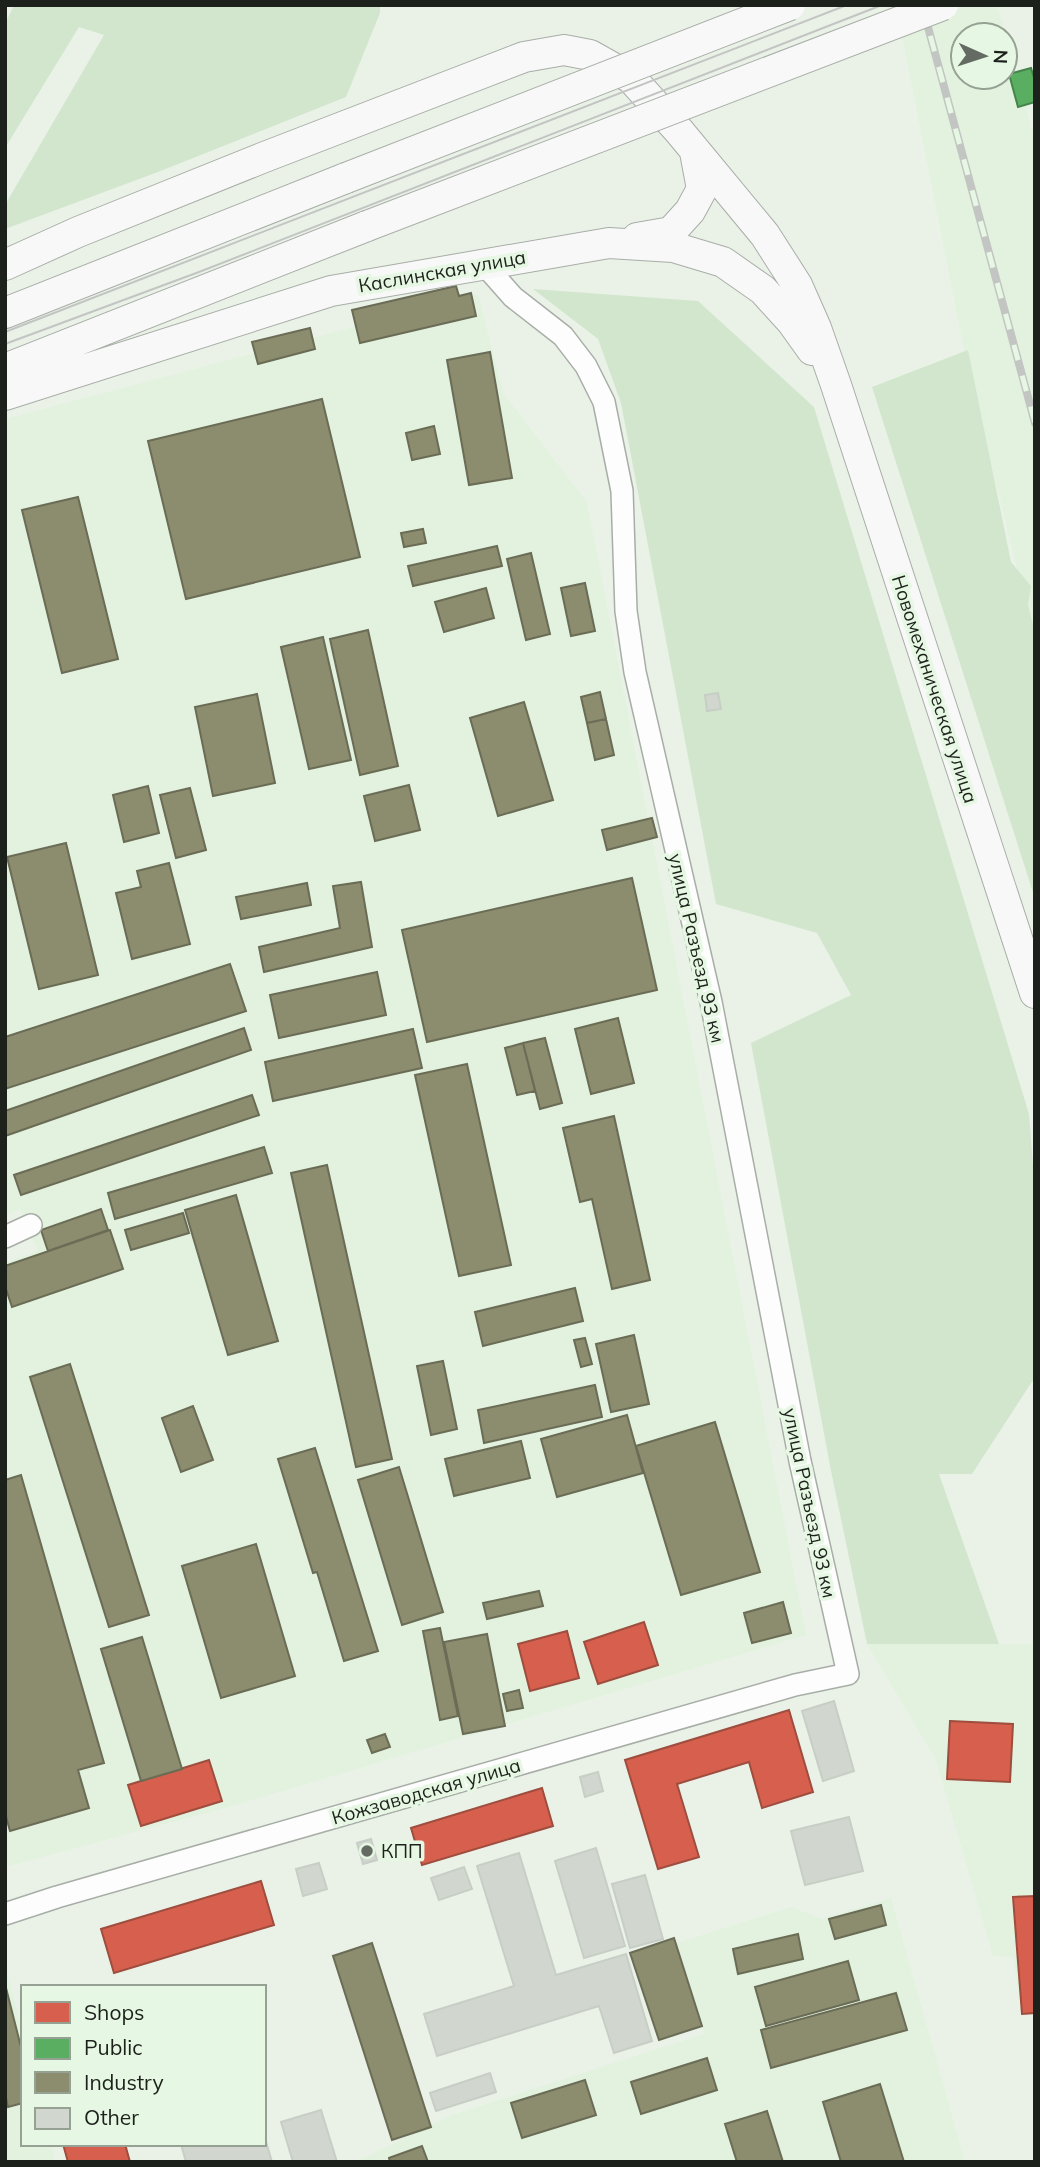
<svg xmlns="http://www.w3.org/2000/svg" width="1040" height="2167" font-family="Mulish,sans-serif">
<rect width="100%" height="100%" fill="#eaf2e8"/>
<path fill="#e2f2df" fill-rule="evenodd" d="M967,5h30l38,137v500l-68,-277 -65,-329zM963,35h42v42h-42z
M478,294l25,99 84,109 219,1133 -567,169 -234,63v-604l33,-12 -18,-42 -15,7v-797z
M867,1644h168v370l-13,1 -9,-58 -20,-1 -57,-196z
M891,1898l74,264h-609l93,-46 255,-82 -27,-91 114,-36 31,12z
M5,1964l18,69v111h28l4,18h-50z"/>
<path fill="#d2e6ce" d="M14,5h366v8l-34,84 -188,75 -153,57v-24l99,-170 -25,-8 -74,121v-124z
M533,289l165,12 116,106 215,707 6,78v185l-63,97h-33l60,170h-132l-36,-173 -80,-428 100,-48 -34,-62 -101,-29 -95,-501 -23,-64z
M968,350l43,212 20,24 -3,19 7,28v266l-163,-512z"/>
<path fill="#d6604d" stroke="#9e4d3e" stroke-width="2" d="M644,1622l14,43 -60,19 -14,-42z
M567,1631l12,47 -49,13 -12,-47z
M789,1710l24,82 -51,16 -13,-46 -72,22 22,73 -41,12 -33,-109z
M950,1721l63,3 -3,58 -63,-3z
M209,1760l13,41 -81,25 -13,-41z
M542,1788l11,38 -131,39 -11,-37z
M261,1881l13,44 -160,48 -13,-44z
M1035,1896v117l-13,1 -9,-117z
M63,2144h62l5,18h-62z"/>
<path fill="#5aae61" stroke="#47844c" stroke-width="2" d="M1031,68l4,13v21l-17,5 -9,-33z"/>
<path fill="#8c8c6e" stroke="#6a6c55" stroke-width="2" d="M456,286l3,10 12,-3 5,23 -116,27 -8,-33z
M310,328l5,21 -57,15 -6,-22z
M490,352l22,126 -43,7 -22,-125z
M322,399l38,158 -174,42 -38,-158z
M434,426l6,28 -28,6 -6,-27z
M78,497l40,162 -56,14 -40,-163z
M423,529l3,14 -22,4 -3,-14z
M497,546l5,20 -89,20 -5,-20z
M531,553l19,81 -24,6 -19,-81z
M585,583l10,48 -24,5 -10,-48z
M486,588l8,30 -50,14 -9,-30z
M368,630l30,136 -38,9 -30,-136z
M323,637l28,123 -42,9 -28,-122z
M600,692l6,27 -19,4 -6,-26z
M257,694l18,89 -62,13 -18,-89z
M524,702l29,98 -55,16 -28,-98z
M606,719l8,36 -19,5 -8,-37z
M409,785l11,45 -45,11 -11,-45z
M148,786l11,47 -35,9 -11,-47z
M190,788l16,62 -30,8 -16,-63z
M652,818l5,19 -50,13 -5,-20z
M66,843l32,132 -59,14 -32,-132z
M169,863l21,81 -58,15 -16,-66 25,-6 -4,-16z
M632,878l25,112 -230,52 -25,-112z
M361,882l11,65 -108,25 -5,-25 81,-19 -7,-42z
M307,883l4,22 -70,14 -5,-22z
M230,964l16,47 -241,78v-52z
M377,972l9,43 -107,23 -9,-43z
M618,1018l16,65 -43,11 -16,-65z
M244,1028l7,22 -246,86v-25z
M413,1029l9,39 -149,33 -8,-39z
M545,1038l17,65 -22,6 -17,-66z
M523,1043l12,48 -18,4 -12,-47z
M467,1064l44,201 -52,11 -44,-201z
M252,1095l7,20 -238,80 -7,-20z
M614,1116l36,164 -38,9 -20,-90 -12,3 -17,-74z
M264,1147l8,26 -157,46 -7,-26z
M327,1165l65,294 -36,8 -65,-294z
M236,1195l42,146 -50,14 -43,-145z
M101,1209l7,21 -60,21 -7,-21z
M183,1213l6,20 -58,17 -6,-20z
M110,1230l13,39 -111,38 -7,-21v-20z
M575,1288l8,33 -100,25 -8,-34z
M634,1335l15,69 -38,8 -15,-68z
M585,1338l7,26 -11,3 -7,-27z
M443,1361l14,68 -26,6 -14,-69z
M70,1364l79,251 -40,12 -79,-250z
M595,1385l7,32 -118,26 -6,-33z
M193,1406l20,54 -32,12 -19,-54z
M627,1415l16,58 -86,24 -16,-58z
M715,1422l45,150 -79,23 -45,-149z
M521,1441l9,37 -76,18 -9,-37z
M315,1448l63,203 -34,10 -27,-89 -4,1 -35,-114z
M399,1467l44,145 -41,13 -44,-145z
M21,1475l83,288 -26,7 11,38 -79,23 -5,-18v-333z
M256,1544l39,132 -74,22 -39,-132z
M539,1591l4,15 -56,13 -4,-16z
M783,1602l8,31 -39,10 -8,-30z
M440,1628l18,88 -18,4 -17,-89z
M487,1634l18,92 -42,8 -19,-92z
M142,1637l40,132 -41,12 -40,-132z
M519,1690l4,18 -16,3 -4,-17z
M385,1734l5,13 -18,6 -5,-13z
M881,1905l5,20 -51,14 -6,-20z
M798,1934l5,25 -65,15 -5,-25z
M674,1938l28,88 -43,14 -29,-87z
M372,1943l59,184 -39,13 -59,-184z
M848,1961l11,39 -93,26 -11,-39z
M5,1984l18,71v48l-15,4 -3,-13z
M896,1993l11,37 -136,38 -10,-38z
M707,2058l10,32 -76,24 -10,-32z
M585,2080l11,35 -74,23 -11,-35z
M880,2084l24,78h-63l-18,-60z
M767,2111l16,51h-46l-12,-38z
M422,2146l6,16h-38l-1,-4z"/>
<path fill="#d1d7cf" stroke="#c7cec5" stroke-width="2" d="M718,693l3,16 -14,2 -2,-16z
M834,1701l20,70 -31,10 -21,-70z
M598,1772l5,19 -18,6 -5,-20z
M849,1817l14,54 -58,14 -14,-54z
M371,1839l6,21 -14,4 -6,-21z
M596,1848l29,98 -41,12 -29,-97z
M519,1853l37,122 70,-21 26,87 -38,12 -15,-47 -162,50 -13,-42 90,-28 -37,-120z
M319,1863l8,26 -24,7 -7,-27z
M464,1867l8,22 -33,11 -8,-22z
M645,1875l18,64 -33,9 -18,-64z
M490,2073l6,19 -60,19 -6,-18z
M321,2110l16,52h-44l-12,-40z
M264,2135l8,27h-86l-5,-18h83z"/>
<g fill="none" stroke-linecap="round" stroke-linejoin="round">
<g stroke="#a8aea7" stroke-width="24">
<path id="street" d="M5,1237l26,-12
M5,1914l52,-17 738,-212 53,-11 -48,-213 -89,-459 -76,-330 -9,-61 -4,-120 -18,-89 -18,-36 -23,-30 -50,-39 -30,-34"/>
</g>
<g stroke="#a8aea7" stroke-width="32">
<path id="secondary" d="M637,238l34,-6 19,-21 12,-22 -7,-37
M5,265l73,-33 184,-74 262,-101 40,-7 26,5 41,23 48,53 86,104 32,50 19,43 20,57 199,608
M5,313l341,-135
M5,369l362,-143
M5,395l326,-104 278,-48 64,4 50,15 40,28 29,32 20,28"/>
</g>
<use href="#street" stroke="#fcfdfc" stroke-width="21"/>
<use href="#secondary" stroke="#f8f8f8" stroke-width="30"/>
<path stroke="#c3c5c3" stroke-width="2" d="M5,332l842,-327
M5,344l194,-72 683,-267"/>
<g stroke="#c3c5c3" stroke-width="8">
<path id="rail" d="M922,5l113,418"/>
</g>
<use href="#rail" stroke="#e6f7e3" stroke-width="5" stroke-dasharray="16" stroke-linecap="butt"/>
<g stroke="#a8aea7" stroke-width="32" stroke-linecap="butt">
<path id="secondary-bridge" d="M346,178l444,-173
M367,226l576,-221"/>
</g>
<use href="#secondary-bridge" stroke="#f8f8f8" stroke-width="30"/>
</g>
<circle fill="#646b63" stroke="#e6f7e3" stroke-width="2.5" cx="367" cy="1851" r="7"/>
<g text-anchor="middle" stroke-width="7" stroke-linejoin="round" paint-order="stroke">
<g font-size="19" fill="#1c221b" stroke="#e6f7e3">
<text transform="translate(442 271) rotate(-10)" y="7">Каслинская улица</text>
<text transform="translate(935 689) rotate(72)" y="7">Новомеханическая улица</text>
<text transform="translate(697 948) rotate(77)" y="7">улица Разъезд 93 км</text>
<text transform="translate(810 1503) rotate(78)" y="7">улица Разъезд 93 км</text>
<text transform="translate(426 1791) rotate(-16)" y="7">Кожзаводская улица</text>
</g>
<g font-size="19" fill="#1c221b" stroke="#e6f7e3" text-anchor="start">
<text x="381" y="1858">КПП</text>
</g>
</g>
<rect width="1040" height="2167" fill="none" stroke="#1c221b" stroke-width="14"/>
<rect x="21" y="1985" width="245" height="161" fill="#e6f7e3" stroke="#95a293" stroke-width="2"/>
<rect x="35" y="2002" width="35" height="21" fill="#d6604d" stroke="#95a293" stroke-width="2"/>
<text x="84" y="2020" font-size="21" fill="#1c221b">Shops</text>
<rect x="35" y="2038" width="35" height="21" fill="#5aae61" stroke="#95a293" stroke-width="2"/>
<text x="84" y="2055" font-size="21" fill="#1c221b">Public</text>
<rect x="35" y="2072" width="35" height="21" fill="#8c8c6e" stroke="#95a293" stroke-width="2"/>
<text x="84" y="2090" font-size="21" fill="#1c221b">Industry</text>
<rect x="35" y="2108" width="35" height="21" fill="#d1d7cf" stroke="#95a293" stroke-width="2"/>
<text x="84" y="2125" font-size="21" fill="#1c221b">Other</text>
<g transform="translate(984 56) rotate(93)"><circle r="33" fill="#e6f7e3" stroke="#95a293" stroke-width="2"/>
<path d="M0-5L12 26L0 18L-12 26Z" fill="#646b63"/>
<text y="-10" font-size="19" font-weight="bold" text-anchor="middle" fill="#1c221b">N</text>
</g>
</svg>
